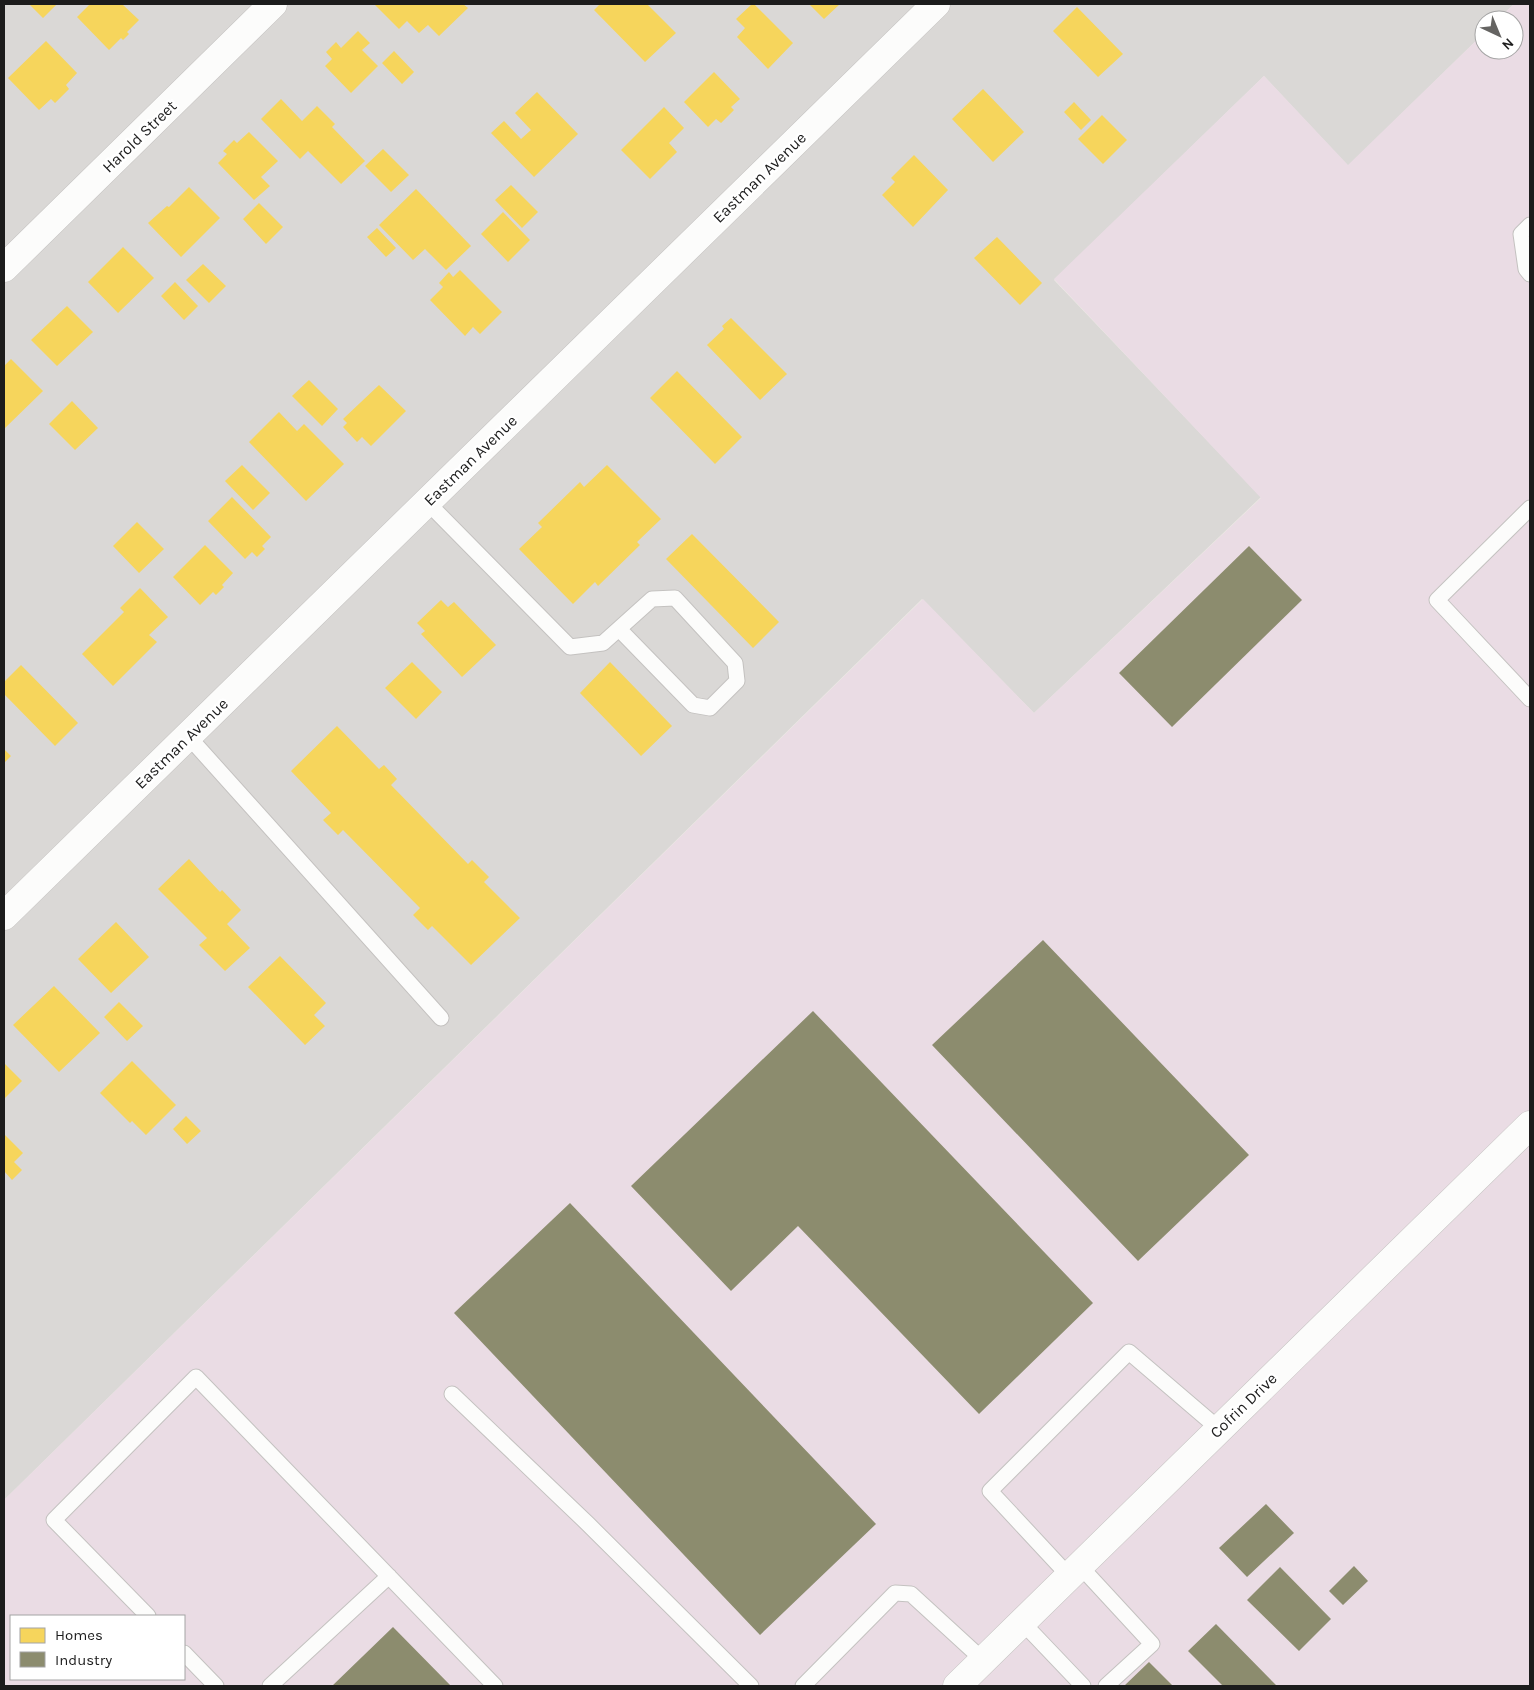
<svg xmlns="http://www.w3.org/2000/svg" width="1534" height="1690" font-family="Karla,sans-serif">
<rect width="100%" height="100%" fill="#ece9e4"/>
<path fill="#dad8d6" d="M4,4h1510l-17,16h-13v13l-136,133 -84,-90 -210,204 207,217 -227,216 -112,-114 -918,901z"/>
<path fill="#eadce4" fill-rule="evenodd" d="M1514,4h16v1682h-1526v-186l919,-901 111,114 227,-215 -207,-219 210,-203 84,89 136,-132v17h30v-30h-17zM11,1616h173v63h-173z"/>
<path fill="#f6d55c" d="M29,4h28l-14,14z
M90,4h32l17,16 -12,12 2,2 -6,6 -2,-2 -12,12 -32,-33z
M374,4h89l5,4 -29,28 -11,-11 -9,8 -12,-12 -8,8z
M600,4h47l29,29 -31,29 -51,-52z
M752,4h2l39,39 -25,26 -31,-32 8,-9 -9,-9z
M809,4h31l-16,15z
M1077,7l46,47 -25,23 -45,-46z
M358,31l12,12 -8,7 16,16 -27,27 -26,-27 7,-7 -6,-7 10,-10 5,6z
M46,41l31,32 -11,12 3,4 -14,14 -4,-4 -12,11 -31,-32z
M394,51l20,21 -12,12 -20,-21z
M714,72l26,27 -9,8 3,3 -13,13 -5,-4 -8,8 -24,-25z
M983,89l41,43 -31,30 -41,-43z
M537,92l41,42 -44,43 -43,-44 13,-12 17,18 10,-9 -16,-17z
M281,99l21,22 15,-15 18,18 -3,3 33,34 -24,23 -33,-33 -8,8 -39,-40z
M1074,102l17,18 -10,10 -17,-18z
M664,107l20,21 -15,15 8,9 -27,27 -29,-29z
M1102,115l25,25 -24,24 -25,-25z
M249,132l29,29 -17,16 9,9 -16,14 -36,-37 9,-9 -4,-3 11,-11 3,3z
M383,149l26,26 -18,17 -26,-26z
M914,155l34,35 -35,37 -31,-32 13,-13 -4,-4z
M511,185l27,27 -16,16 -27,-28z
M189,187l31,31 -39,39 -33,-34 19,-17 2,1z
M416,189l55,57 -25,24 -21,-21 -12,11 -34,-35z
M259,203l24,24 -17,17 -23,-25z
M503,212l27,28 -22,22 -27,-28z
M377,228l19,20 -10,9 -19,-20z
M997,237l45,46 -22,22 -46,-47z
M123,247l31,31 -36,35 -30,-31z
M203,264l23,22 -17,17 -23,-23z
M460,270l42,42 -22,22 -7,-7 -8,9 -35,-36 13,-13 -4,-4 10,-11 4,5z
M175,282l23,24 -14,14 -23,-24z
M67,306l26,26 -36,34 -26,-26z
M731,318l56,56 -27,26 -53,-55 17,-16 -2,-3z
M11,359l32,32 -39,38v-63z
M677,371l65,66 -27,27 -65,-66z
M309,380l29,29 -16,17 -30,-30z
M379,385l27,26 -35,35 -9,-9 -5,5 -14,-15 4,-4 -4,-4z
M72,401l26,27 -23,22 -26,-26z
M279,412l18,19 7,-7 40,40 -38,37 -57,-59z
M242,465l28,28 -17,17 -28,-29z
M607,465l54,54 -24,23 3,3 -42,41 -3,-4 -22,22 -54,-55 23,-22 -4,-4 42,-41 4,5z
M232,497l39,40 -9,9 3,3 -8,8 -5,-5 -7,7 -37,-38z
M137,522l27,27 -25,24 -26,-27z
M692,534l87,88 -26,26 -87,-89z
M205,545l28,28 -11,12 2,2 -8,8 -3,-3 -13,13 -27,-28z
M140,588l28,29 -19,18 8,7 -44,44 -31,-32 42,-42 -4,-4z
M441,600l7,7 6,-5 42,43 -34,32 -41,-43 4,-3 -8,-8z
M412,662l30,30 -26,27 -31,-31z
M610,662l62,64 -31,30 -61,-63z
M21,665l57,58 -23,23 -51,-52v-12z
M337,726l42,43 5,-4 13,14 -6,6 77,79 4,-4 17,17 -5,5 36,36 -49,47 -39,-39 -4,4 -15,-15 7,-7 -77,-78 -5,5 -15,-15 8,-7 -40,-42z
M4,749l7,7 -7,7z
M189,859l31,33 2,-2 19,20 -14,14 23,24 -25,23 -26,-26 8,-7 -49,-49z
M116,922l33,35 -38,36 -33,-34z
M280,956l46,47 -12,12 11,11 -20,19 -57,-58z
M54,986l46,47 -41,39 -46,-47z
M119,1002l24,24 -16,15 -23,-24z
M132,1061l44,44 -30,30 -14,-14 -2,2 -30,-30z
M4,1063l18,18 -18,18z
M186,1116l15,15 -14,13 -14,-15z
M4,1134l19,19 -9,9 8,8 -10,10 -8,-9z"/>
<path fill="#8c8c6e" d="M1249,546l53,54 -130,127 -53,-54z
M1043,940l206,215 -111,106 -206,-216z
M813,1011l280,292 -114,111 -181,-188 -67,65 -100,-105z
M570,1203l306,321 -116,111 -306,-322z
M1266,1504l28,29 -47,44 -28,-29z
M1354,1566l14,15 -25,24 -14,-14z
M1280,1567l51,52 -32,32 -52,-51z
M1216,1624l61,62h-54l-35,-35z
M393,1627l58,59h-119z
M1149,1662l24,24h-49z"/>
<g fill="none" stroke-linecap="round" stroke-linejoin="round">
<g stroke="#c4c2c0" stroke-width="17">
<path id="service" d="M1530,225l-9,9 5,35 4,5
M427,502l143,145 33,-4 49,-44 23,-1 60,65 2,18 -27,27 -17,-3 -74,-76
M1530,508l-93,92 93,99
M188,736l253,282
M452,1394l136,130 163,162
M1080,1566l72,78 -46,42
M1069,1576l-79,-85 139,-139 90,77
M148,1616l-94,-96 142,-143 299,309
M1022,1622l61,64
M184,1653l32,33
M270,1686l119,-110
M803,1686l92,-93 16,1 72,66"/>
</g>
<g stroke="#c4c2c0" stroke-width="29">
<path id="minor" d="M4,268l269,-264
M4,916l932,-912
M957,1686l573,-561"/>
</g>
<use href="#service" stroke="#fcfcfb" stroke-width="15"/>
<use href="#minor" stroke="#fcfcfb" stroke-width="28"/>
</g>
<g text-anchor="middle" stroke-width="5" stroke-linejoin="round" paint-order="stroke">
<g font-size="16" fill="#1c1c1c" stroke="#fff">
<text transform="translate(139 136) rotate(-44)" y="6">Harold Street</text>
<text transform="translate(759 177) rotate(-44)" y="6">Eastman Avenue</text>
<text transform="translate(470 460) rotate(-44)" y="6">Eastman Avenue</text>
<text transform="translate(181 743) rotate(-44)" y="6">Eastman Avenue</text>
<text transform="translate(1243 1405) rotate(-44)" y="6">Cofrin Drive</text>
</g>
</g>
<rect width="1534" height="1690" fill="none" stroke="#1c1c1c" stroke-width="10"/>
<rect x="10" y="1615" width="175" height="65" fill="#ffffff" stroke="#a4a4a4"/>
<rect x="20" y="1628" width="25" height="15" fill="#f6d55c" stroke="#a4a4a4"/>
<text x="55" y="1640" font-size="15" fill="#1c1c1c">Homes</text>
<rect x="20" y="1652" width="25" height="15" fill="#8c8c6e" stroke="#a4a4a4"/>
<text x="55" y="1665" font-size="15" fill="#1c1c1c">Industry</text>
<g transform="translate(1499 35) rotate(136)"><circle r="24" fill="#ffffff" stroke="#a4a4a4"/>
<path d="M0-4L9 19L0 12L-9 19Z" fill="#656462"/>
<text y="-8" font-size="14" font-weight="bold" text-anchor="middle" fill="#1c1c1c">N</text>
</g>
</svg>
